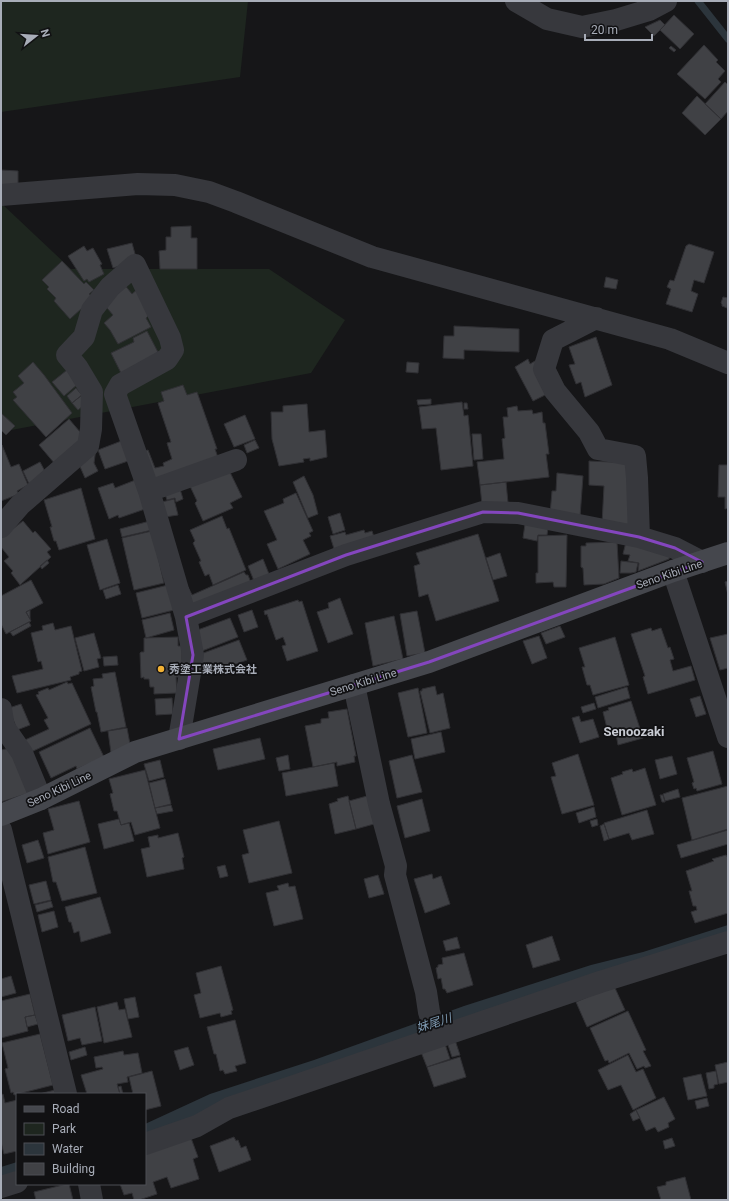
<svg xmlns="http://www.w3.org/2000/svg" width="729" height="1201" font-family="Roboto,'Noto Sans JP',sans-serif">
<rect width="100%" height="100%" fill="#161618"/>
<path fill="#1e261f" d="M1,1h247l-8,76 -239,35z
M1,203l70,66h198l76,51 -34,53 -310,59z"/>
<path fill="#2c353c" d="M728,925v13l-583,200v-14l65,-30 104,-34 150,-54 127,-41 52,-13z
M17,1162v15l-16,5v-15z"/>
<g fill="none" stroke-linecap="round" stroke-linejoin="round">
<path stroke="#2c353c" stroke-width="7" d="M698,1l30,38"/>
</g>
<path fill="#404145" stroke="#303034" d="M674,15l20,19 -14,15 -20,-19z
M660,20l5,5 -11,11 -9,-9z
M704,45l14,15 -2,2 9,9 -7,8 3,3 -16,17 -28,-25z
M671,46l5,4 -2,2 -5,-4z
M725,82l3,3v26l-7,8 -16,-15z
M697,96l24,23 -16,16 -23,-22z
M1,170l17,1v14h-17z
M191,226v12h6v31h-37l-1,-18 7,-1v-13h5v-10z
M132,243l5,18 -24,7 -6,-19z
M689,244l25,8 -10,31 -10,-3 -3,11 7,3 -6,18 -26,-8 5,-15 -4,-2 3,-7 4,1 12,-35z
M84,246l3,5 6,-3 9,16 -2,1 4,9 -15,8 -2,-3 -3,2 -16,-25z
M62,261l22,23 2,-2 8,8 -5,4 4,4 -23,21 -16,-18 2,-3 -9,-9 2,-2 -7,-7z
M606,277l12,3 -2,9 -12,-2z
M124,284l8,10 9,-8 13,25 -8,7 5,9 -33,17 -8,-14 -6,-7 9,-8 -11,-13z
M723,297l5,1 -1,10 -5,-2v-2l-1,-1z
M454,326l65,3v23l-55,-2v9l-21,-1 1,-22h10z
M147,331l14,27 -38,19 -12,-24 23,-11 -1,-4z
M596,337l16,48 -27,12 -4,-15 -5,2 -7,-19 6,-1 -6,-17z
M528,359l2,5 5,-3 16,31 -18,9 -18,-34z
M33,362l11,13 28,38 -26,24 -33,-37 4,-3 -4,-5 11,-9 -6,-7z
M407,362l12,1 -1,10 -12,-1z
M67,370l11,14 -14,12 -12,-14z
M183,385l4,10 10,-3 20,57h-2l6,17 -69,23 -13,-36 9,-3 7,18 9,-2 -1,-3 9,-4 -5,-16 4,-1 -13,-39 6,-2 -3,-9z
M76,388l6,7 -10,8 -5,-7z
M82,395l1,11 -5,4 -6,-7z
M431,399v5l-13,1 -1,-5z
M462,402l2,14 4,-1 5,51 -32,4 -5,-42 -14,1 -3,-22z
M464,403h3l1,6h-4z
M307,404l2,28 16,-2 2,27 -17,4v-3l-7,1 1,3 -25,4 -7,-27 -1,-27h12v-6z
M517,406l1,5 14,-1 1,4 9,-2 1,11h2l4,31h-3l3,23 -69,8 -3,-23 27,-3 -2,-20 3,-1 -2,-21h5l-1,-9z
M1,413l14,13 -9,9 -5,-5z
M245,415l10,24 -21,8 -10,-23z
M69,419l17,20 -31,25 -16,-19z
M472,434h9l2,25 -9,1z
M124,440l7,20 -26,9 -7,-19z
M255,440l4,8 -12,5 -3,-8z
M2,445l9,22 8,-3 9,21 -11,6 2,3 -18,7z
M96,448l-2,15 4,8 -13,7 -7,-16z
M589,461l43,2v65l-30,-4 2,-38 -15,-1z
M40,462l8,15 -18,9 -7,-15z
M719,465h9v43l-3,1v-12h-7z
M227,466l15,31 -12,6 3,5 -30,13 -8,-18 2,-2 -8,-17z
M557,473l26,3 -3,41 -30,-3 2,-23h4z
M304,476l9,19 5,19 -10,4 -15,-36z
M138,479l10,29 -29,10 -1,-3 -9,4 -11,-31 15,-5 2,5z
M506,482l2,21 -26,2 -2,-20z
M81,488l14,51 -36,11 -3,-9h-2l-4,-14h2l-8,-27z
M180,489l3,10 -7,3 -1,-4 -8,2 -2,-6z
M296,493l17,38 -4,2 2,3 -8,4 7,14 -32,15 -11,-25 10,-4 -13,-29 20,-8 -1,-4z
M174,499l4,16 -13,2 -3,-15z
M340,513l5,17 -12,4 -5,-17z
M222,516l5,13 2,-1 17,42 -33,15 -4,-11 -4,2 -6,-14 2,-1 -8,-18 2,-2 -5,-11z
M23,521l10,12 2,-2 16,18 -4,3 4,5 -31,28 -9,-12 2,-2 -9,-10 5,-4 -8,-10v-9z
M150,521l2,9 -30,7 -2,-8z
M525,524l23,4 -1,7h-9l-1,6 -14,-3z
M364,530l1,3 7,-2 3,9 -40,12 -5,-16 15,-4 1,3z
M152,531l12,52 -30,7 -12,-52z
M478,534l21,67 -63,20 -8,-27 -9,3 -5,-31 6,-2 -4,-11z
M567,535l-1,52h-12l-1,-5 -17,1v-10h2v-37z
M107,539l13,44 -20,7 -13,-45z
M617,542l2,36 -15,6 -20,1 -1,-17 -2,-1v-21h5v-3z
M626,542l45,8 -2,9 -31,12 1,-8 -11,-2 2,-6 -7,-1z
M500,553l7,23 -14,4 -7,-22z
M263,559l8,20 -15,7 -8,-20z
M47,560l2,3 -7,6 -2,-3z
M621,561l17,2 -2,9 -5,1h-11z
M244,572l2,3h2l5,13 -64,28 -1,-29 4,8z
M31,580l12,23 -17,9 5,9 -25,13 -5,-10v-28z
M728,581v14l-3,-13z
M118,585l3,9 -15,5 -3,-9z
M168,585l6,25 -32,8 -6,-25z
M340,598l13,36 -25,9 -11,-31 12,-4 -1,-5z
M298,600l1,2 3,-1 16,50 -31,10 -5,-15 4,-1 -3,-8 -7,3 -9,-26 -2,1 -1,-4z
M30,610v9l-4,-7z
M252,610l6,17 -14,5 -6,-17z
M417,611l8,42 -18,3 -7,-42z
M170,613l4,17 -28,8 -4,-18z
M394,616l9,43 -30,7 -8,-43z
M230,618l8,19 -36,14 -7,-20z
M29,622l2,4 -18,10 -3,-4z
M53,623l2,7 16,-4 11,45 -3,1v2l-9,3 1,3 -54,13 -5,-17 31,-7 -2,-8 -3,1 -7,-29 12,-3 -1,-4z
M560,626l5,11 -19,7 -5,-11z
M651,628l1,3 9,-3 7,20 2,-1 4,12 -4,1 3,11 18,-5 4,14 -47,14 -5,-17 2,-1 -14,-42z
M94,633l7,25 -4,1 2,8 -15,4 -9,-33z
M728,634v34l-8,2 -10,-32z
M539,636l8,22 -15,6 -9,-23z
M178,637v9h4v28l-2,3h-4l1,16 -23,1v-7h-4l-1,-8h-5v-2l-3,1 -1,-25 1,-1h3v-14z
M615,637l14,48 -36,10 -3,-10h-3l-5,-18h3l-6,-19z
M239,640l8,20 -41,15 -8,-20z
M117,656l1,9 -14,1 -1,-9z
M115,672l11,55 -25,5 -4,-20h-1l-5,-25 3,-1 -1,-7 10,-1 -1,-4z
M67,682l1,2 4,-1 19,41 -60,28 -6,-12 24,-11 -5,-9 4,-2 -12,-23 3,-1 -1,-2 10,-4 1,2z
M435,686l2,9 6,-2 7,35 -20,5 -10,-42h2v-2z
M627,687l3,11 -32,10 -3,-11z
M418,688l9,45 -19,4 -10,-44z
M700,696l6,18 -10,3 -6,-18z
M172,698l1,16 -17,1 -1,-16z
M631,701l12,37 -25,7 -2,-11 -7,2 -6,-24 6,-2 -1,-2z
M594,703l2,6 -13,4 -2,-6z
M21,704l9,21 -13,5 -8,-22z
M347,709l9,47h-2l1,6 -18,4v-4l-24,5 -8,-41 16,-3v-4l8,-1 -1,-6z
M579,716l2,6 12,-3 6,18 -19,6 -8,-25z
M90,728l14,29 -27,12 -1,-3 -25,12 -12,-26z
M127,728l3,16 -19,9 -3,-22z
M441,732l4,20 -30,7 -4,-20z
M260,738l5,21 -47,11 -5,-21z
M15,747l17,45 -31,10v-52z
M713,751l9,33 -25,7 -1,-3 -2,1 -2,-6 2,-1 -7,-24z
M578,754l16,51 -32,9 -11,-37 5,-1 -4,-13z
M288,755l2,14 -11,2 -3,-13z
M412,755l10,37 -25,6 -8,-37z
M672,756l5,18 -17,5 -5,-19z
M160,760l4,17 -15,4 -5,-17z
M334,763l4,23 -52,10 -4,-23z
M645,768l11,37 -34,10 -11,-37 12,-4 -1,-2 10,-3 1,3z
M145,770l15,58 -25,7 -4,-13 -10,3 -4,-14h-3l-4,-17 3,-1 -4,-14z
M165,779l6,25 -16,4 -6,-25z
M728,786v43l-36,11 -10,-42z
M678,789l2,8 -15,4 -2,-7z
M660,795h3l2,7h-3z
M348,796l8,33 -21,5 -6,-30 9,-3 -1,-2z
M367,796l7,28 -18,5 -7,-28z
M422,799l8,32 -25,7 -8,-32z
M79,801l11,41 -42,12 -5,-21 11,-3 -6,-21z
M171,805l2,6 -16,3 -2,-6z
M594,807l2,10 -17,6 -3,-10z
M647,810l7,24 -22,6 -3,-7 -20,6 -5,-16z
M119,819l2,6 8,-2 5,18 -30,8 -6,-25z
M597,819l1,6 -6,2 -2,-6z
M279,821l13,52 -43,10 -7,-28 7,-2 -6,-23z
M604,824l5,15 -5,2 -4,-15z
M728,830v14l-47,14 -4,-13z
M178,833l6,24 -2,1 2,11 -37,8 -6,-28 9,-2 -2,-10 10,-2v3z
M38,840l6,18 -17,5 -5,-18z
M85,847l12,46 -35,8 -6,-19h-3l-5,-25z
M726,855l2,3v55l-33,10 -4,-11 6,-2 -1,-4h-3l-4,-15h3l-6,-20 28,-10 -2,-2z
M225,865l3,11 -8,2 -3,-11z
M432,874l1,5 8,-3 9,28 -25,9 -11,-34z
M378,875l6,19 -15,4 -5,-19z
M46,881l5,19 -17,4 -5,-19z
M288,883l1,4 6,-1 8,33 -29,7 -8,-33 13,-3 -2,-4z
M100,897l11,36 -30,9 -2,-11 -5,2 -3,-11h-2l-4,-15z
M51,901l2,6 -16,5 -2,-7z
M54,911l4,16 -16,5 -4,-17z
M552,936l8,24 -27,8 -7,-23z
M457,937l3,11 -14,3 -3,-10z
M464,953l9,32 -26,8 -2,-4h-2l-2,-11 -3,1 -2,-11 2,-1v-2l5,-1 -1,-6z
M221,966l12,44 -2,1 1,3 -11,3 -1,-4 -20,5 -6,-23 7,-2 -5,-20z
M11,976l5,17 -15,4v-18z
M608,988h7l10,22 -38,17 -11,-25z
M30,994l5,21 -10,2 3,14 -27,7v-37z
M135,997l4,20 -11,2 -4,-20z
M117,1002l2,8 6,-1 7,28 -28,6 -7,-36z
M95,1007l7,34 -20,4 -2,-7 -12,3 -6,-26z
M628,1011l18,39 -3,1 8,15 -6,2 -1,-2 -7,3 -8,-16 -20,10 -1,-3 -3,1 -15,-33z
M35,1015l3,9 -11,3 -2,-10z
M235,1020l11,43 -11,3 2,5 -12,3 -2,-4 -3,1 -4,-17h-2l-7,-27z
M40,1034l13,51 -39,10 -1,-3 -2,1 -6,-24 3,-1 -6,-25z
M455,1040l5,15 -8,2 -5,-15z
M445,1044l5,15 -23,8 -6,-15z
M85,1047l2,8 -16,5 -2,-8z
M188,1047l6,18 -14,5 -6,-19z
M123,1051l1,4 14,-2 4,20 -15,4 1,5 -11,2 3,10h-33l-6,-19 22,-6 -1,-2 -6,1 -2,-11z
M628,1055l8,17 7,-3 13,29 -23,12 -12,-25 -13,5 -10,-20z
M460,1057l6,20 -32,10 -7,-20z
M728,1062v20l-9,2 -4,-19z
M152,1071l9,35 -16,4v-16h-12l-4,-17z
M716,1071l2,13 -4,1v3l-5,1 -3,-16z
M701,1074l6,22 -19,4 -5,-22z
M121,1086l2,8h-3l-2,-7z
M55,1090l1,4h-17z
M3,1094l2,9 12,-3v51l-13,3 -3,-12v-47z
M664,1097l11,22 -7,4 1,4 -11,5 -3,-5 -9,4 -10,-21z
M707,1098l2,8 -12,3 -2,-8z
M636,1110l4,8 -7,3 -3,-7z
M234,1137l2,4 2,-1 3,8 5,-2 5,14 -32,12 -9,-26z
M191,1138l7,19 -5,2 6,20 -28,9 -4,-11 -14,5 4,12 -18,6h-5l-2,-7 -8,2 -4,-11h25v-30z
M672,1138l3,8 -10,3 -2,-8z
M685,1177l6,23h-30l-4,-13 9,-2v-3z
M67,1184h2l4,16h-37l-2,-8z"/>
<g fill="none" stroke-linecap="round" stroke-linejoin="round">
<path stroke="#37383d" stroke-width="22" d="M516,1l31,18 35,8 34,-7 33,-10 17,-9
M1,195l137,-11 37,1 34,7 27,10 136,55 298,82 58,24
M596,318l-43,22 -9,29 11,22 34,41 9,17 37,7 2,22 2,59
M149,491l87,-31
M1,527l19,-22 68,-59 3,-17 1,-37 -15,-25 -10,-12 17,-18 8,-27 18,-23 25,-22 35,73 3,12 -6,9 -47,26 -5,9 34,97 37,126 7,38 -14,84
M673,571l55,166
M186,617l160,-62 137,-43 35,1 121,24 36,11 27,14
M354,685l25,119 17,62 -1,9 31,117 3,20 8,25
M1,709l3,18 18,26 19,46
M1,830l65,264
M145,1144l52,-18 32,-18 371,-126 128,-40
M89,1184l3,16
M1,1187l16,-5"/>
<path stroke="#45474d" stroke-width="22" d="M1,815l40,-16 94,-47 294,-90 244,-91 55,-18"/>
</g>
<path fill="none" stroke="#8446be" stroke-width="3" stroke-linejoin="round" d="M483,512l35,1 121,24 36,11 27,14 -273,100 -250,77 14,-84 -7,-38 160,-62z"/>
<circle fill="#f2b134" stroke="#111113" stroke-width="1.5" cx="161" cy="669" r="4"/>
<g text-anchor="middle" stroke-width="3.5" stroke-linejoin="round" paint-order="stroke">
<g font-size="11" fill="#a8adb8" stroke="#111113">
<text transform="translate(669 574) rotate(-19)" y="4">Seno Kibi Line</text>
<text transform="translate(363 682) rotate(-17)" y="4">Seno Kibi Line</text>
<text transform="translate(59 789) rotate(-25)" y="4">Seno Kibi Line</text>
</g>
<g font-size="11" font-weight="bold" fill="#a8adb8" stroke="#111113" text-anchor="start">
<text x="169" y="673">秀塗工業株式会社</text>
</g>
<g font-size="12" font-style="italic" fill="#7f9bb3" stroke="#111113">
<text transform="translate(434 1023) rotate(-18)" y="4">妹尾川</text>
</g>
<g font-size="13" font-weight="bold" fill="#c9ccd4" stroke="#111113">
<text x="634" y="736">Senoozaki</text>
</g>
</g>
<rect width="729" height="1201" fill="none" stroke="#a8adb8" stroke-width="4"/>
<rect x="16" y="1093" width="130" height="92" fill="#111113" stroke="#4d4f55"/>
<rect x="24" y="1106" width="20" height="6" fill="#45474d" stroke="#4d4f55"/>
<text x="52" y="1113" font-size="12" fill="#a8adb8">Road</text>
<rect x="24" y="1123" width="20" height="12" fill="#1e261f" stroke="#4d4f55"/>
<text x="52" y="1133" font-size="12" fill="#a8adb8">Park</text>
<rect x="24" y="1143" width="20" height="12" fill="#2c353c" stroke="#4d4f55"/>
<text x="52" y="1153" font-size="12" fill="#a8adb8">Water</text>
<rect x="24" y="1163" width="20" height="12" fill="#404145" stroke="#4d4f55"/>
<text x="52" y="1173" font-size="12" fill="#a8adb8">Building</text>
<g transform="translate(36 36) rotate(73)" stroke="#111113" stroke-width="3" paint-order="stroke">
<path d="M0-3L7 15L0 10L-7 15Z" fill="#a8adb8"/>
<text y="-6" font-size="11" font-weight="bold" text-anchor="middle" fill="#a8adb8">N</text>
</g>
<path d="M585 34v6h67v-6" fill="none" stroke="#a8adb8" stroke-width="2"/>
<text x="591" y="34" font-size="12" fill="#a8adb8" stroke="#111113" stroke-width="3" paint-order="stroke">20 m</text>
</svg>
